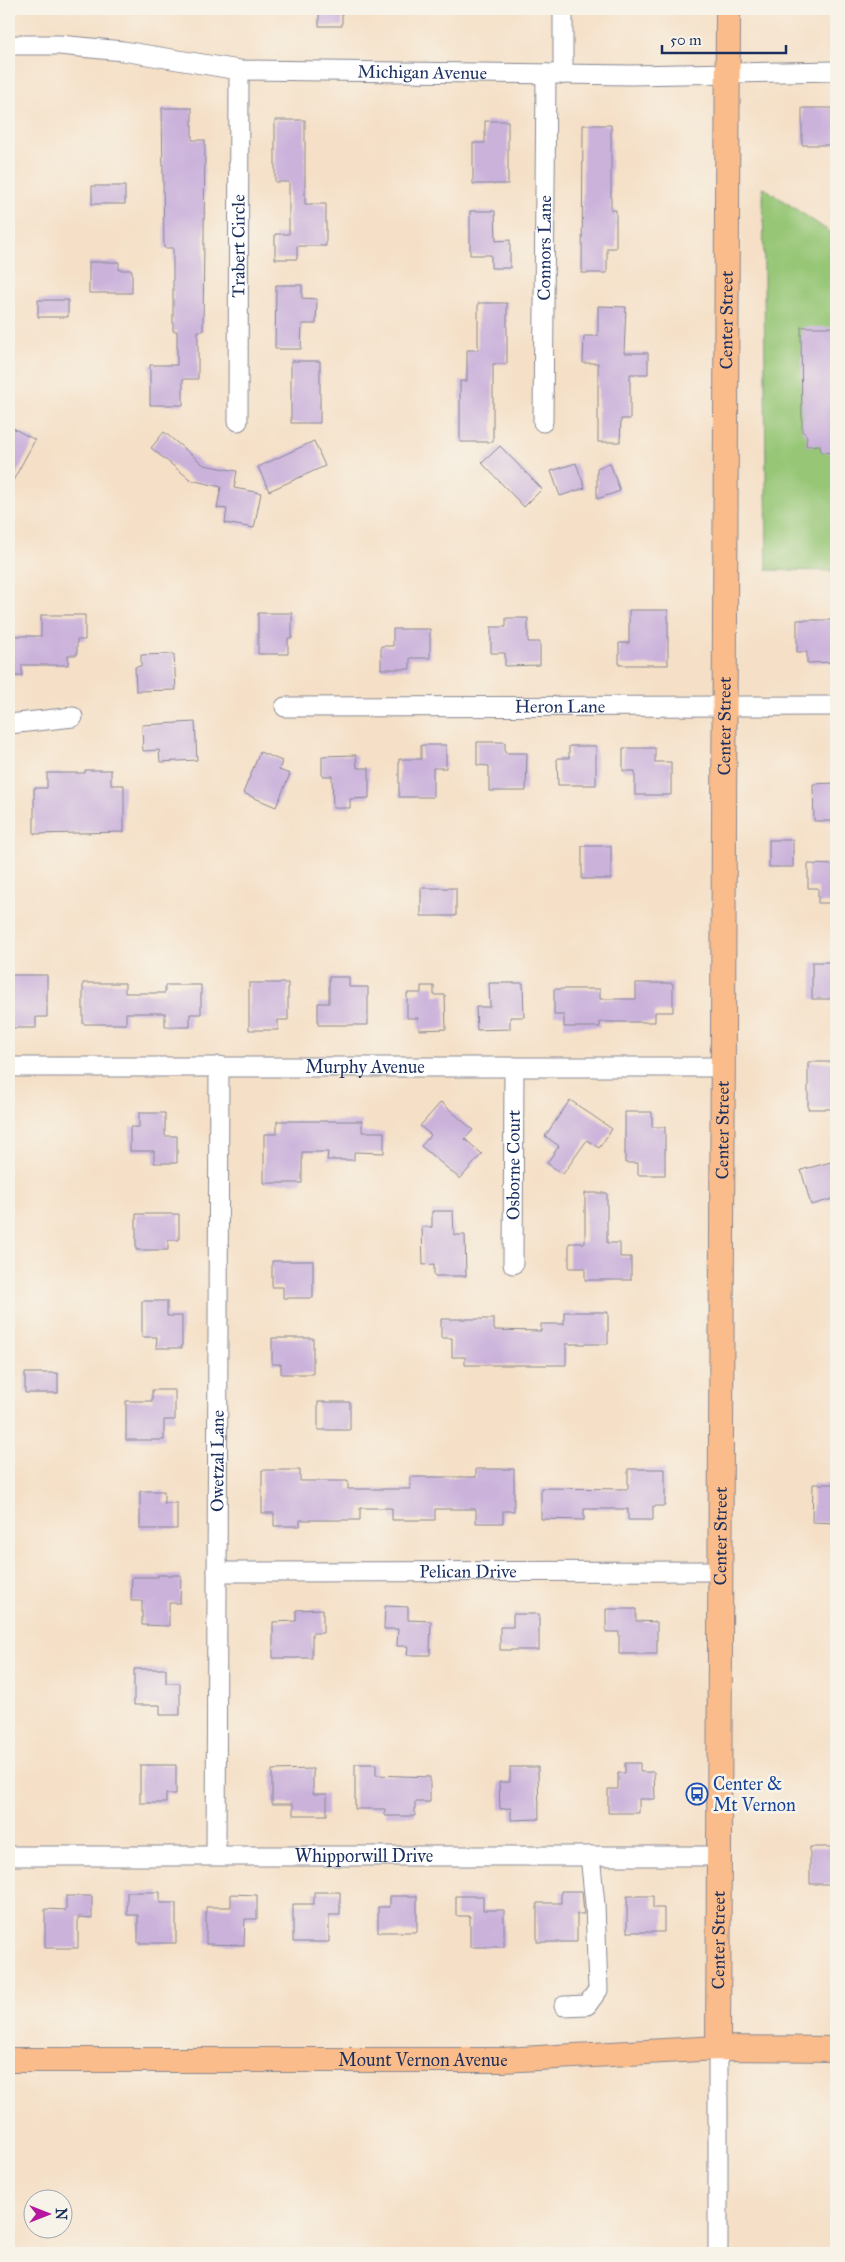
<svg xmlns="http://www.w3.org/2000/svg" width="845" height="2262" font-family="'IM FELL Great Primer',serif">
<rect width="100%" height="100%" fill="#f7f3e8"/>
<filter id="ink" filterUnits="userSpaceOnUse"><feTurbulence type="fractalNoise" baseFrequency=".02" numOctaves="2"/><feDisplacementMap in="SourceGraphic" scale="10" xChannelSelector="R" yChannelSelector="G"/><feConvolveMatrix kernelMatrix="1 2 1 2 8 2 1 2 1" color-interpolation-filters="sRGB"/></filter>
<filter id="wash" filterUnits="userSpaceOnUse"><feTurbulence type="fractalNoise" baseFrequency=".0096" numOctaves="4" result="noise"/><feDisplacementMap in="SourceGraphic" scale="20" xChannelSelector="R" yChannelSelector="G"/><feGaussianBlur stdDeviation="1.12" result="paint"/><feColorMatrix in="noise" values="0 0 0 0 0 0 0 0 0 0 0 0 0 0 0 0 0 1.4 0 .05"/><feComposite in="paint" operator="in"/></filter>
<g filter="url(#wash)">
<rect width="100%" height="100%" fill="#f5e0c7"/>
<path fill="#96c676" stroke="#587a6a" d="M763,187l73,49v335l-69,-1z"/>
<g id="blocks">
<path fill="#cbb2db" d="M319,9h23v17h-23z
M162,108h30v32h13l-2,191h-5v48h-15v26h-33v-40h27v-34h-4v-83h-9z
M802,108h34v37h-34z
M275,120h30v84h21v42h-29v13h-22v-25h14v-52h-14z
M485,121h23v63h-35v-41h12z
M583,125h28v85h5v38h-9v25h-25z
M92,186h33v18h-33z
M470,211h25l1,30 14,-1v28h-19v-13h-21z
M89,262h30v8h13v23h-43z
M276,285h26v13l15,1 -1,25h-14l-1,25h-26z
M38,300h30v17h-30z
M478,303h29v61h-14v78h-33v-61h7v-31h11z
M598,306l28,1 -2,46h24v21h-18v45h-9l-1,23h-22v-79h-15l1,-27h14z
M801,327h35v126l-15,-1 -1,-7 -14,1 1,-10 -5,-5z
M291,361h29v62h-29z
M9,426l26,14 -26,48z
M164,432l40,33 33,6 -3,17 27,5 -7,35 -29,-5 2,-14 -10,-1 4,-21 -30,-7 -40,-32z
M314,441l11,25 -56,25 -11,-24z
M500,446l42,43 -18,18 -42,-44z
M576,463l9,25 -25,8 -9,-25z
M610,463l10,28 -23,8v-31z
M629,610h39v55h-49v-22h10z
M258,613h34v25h-4v16h-30z
M41,615h44v25h-8v15h-9v10h-46v11h-13v-40h32z
M506,618h22v24h12v23l-35,1v-13h-14v-26h15z
M797,620h38v42l-28,1v-11h-10z
M393,629h37v29h-20v11h-29v-23h12z
M174,654l2,36 -40,1 -1,-24 6,-1v-11z
M195,722l2,38 -37,2 -1,-12 -16,1 -1,-26z
M477,742h28v11h22l-1,38h-37v-25l-12,-1z
M421,745h25v23h-13v29h-34v-38h22z
M569,746h27v39h-38l-1,-27h12z
M623,748h32v14h16v33h-36v-24h-12z
M260,752l22,9 -3,9 11,4 -14,33 -33,-14z
M356,755l1,13h12v30l-19,1v9h-17l-1,-32h-10v-20z
M85,770h26v15h13v47l-90,2v-46h13v-15h38z
M836,783v38h-22l-1,-37z
M769,840h24v27h-24z
M582,846h29v33h-29z
M808,864l28,1v38h-18v-15h-10z
M421,888h35v28h-35z
M812,962h24v37h-24z
M11,975h36v42h-11v11h-25z
M329,977h20v10h19v38h-50v-22h11z
M83,983h42v10h40v-8h36v29h-11v13h-25v-14h-39v11h-43z
M249,983h39v37h-10v10h-29z
M489,983h34l1,34h-14v12l-33,1 -1,-23h14z
M636,983h37v29h-18v10h-55v5h-36v-12h-10v-26h46v10h36z
M421,986h13v9h11l1,34 -27,1 -1,-12h-11v-25h14z
M808,1062h28l-1,47h-27z
M570,1100l42,29 -13,19 -12,-8 -24,34 -16,-11 12,-17 -14,-10z
M441,1102l32,28 -8,9 17,15 -22,25 -39,-33 10,-11 -11,-9z
M625,1112h27v15h13v48h-27v-12h-13z
M139,1113h26v23h12v27h-23v-12h-24v-24h9z
M277,1121h85v11h22v21l-30,-1v8h-27l1,-8h-26v31h-38v-49h13z
M831,1162l3,11 2,-1v26l-25,7 -10,-35z
M585,1193h22v50h13v14h11v23h-46v-12h-16v-25h16z
M432,1211h21l1,24h11l1,41h-32v-12l-11,1 -1,-38h10z
M136,1214h43v26h-11v10h-32z
M272,1261h41v37h-30v-11h-11z
M142,1301h25v15h15v32h-26l1,-11h-15z
M564,1312h44v32h-42v21h-101v-8h-13v-19h-11v-19h53v11l47,1v-7h23z
M272,1338h41v36h-32v-10h-9z
M25,1373h33v20h-33z
M152,1390h23v30h-11v20h-38v-39h26z
M318,1402h32v28h-32z
M476,1469h38v42h-11v12h-27v-14h-41v11h-43v-12h-32v12h-60v6h-26v-13h-12v-43h38v11h48v8h62v-12h66z
M628,1469h37v37h-12v14h-25v-11h-44v11l-43,-1v-31l87,1z
M813,1484h23v39l-24,-1z
M140,1491h24v12h13v26h-37z
M158,1575h23l-1,28h-11v23l-27,-1v-24h-11l1,-24h26z
M385,1606l23,1v13l23,1 -1,34h-23l1,-9h-11l1,-17h-14z
M323,1609v24h-11v25h-39v-36l23,-1v-11z
M606,1609h30v12l21,1v32h-38v-22h-13z
M513,1614h26v36h-39v-23h13z
M134,1669h32v14h14v32h-20v-10h-26z
M625,1763h15v9h14l1,27h-16v14h-31v-24h10v-16h7z
M355,1764h21v11l54,2v25h-15v14h-30v-7h-30z
M140,1765h36v29h-10v9h-26z
M510,1767h28l1,52 -28,1v-12l-11,1 -1,-27h11z
M313,1769v25h14v21h-34v-11h-21v-34z
M810,1847h26v37h-26z
M561,1891h21l2,23h-7v28h-40v-39h24z
M127,1892h33v11h16v40h-38v-28h-11z
M314,1892h26v23h-11v27h-36v-38h21z
M231,1894l26,1v24h-12l-1,26 -38,-1v-37h25z
M66,1896h26v22l-14,-1v31h-33v-39l21,1z
M390,1896h27v36h-39v-25h12z
M456,1896h27v14h21v37h-34v-31h-14z
M627,1896h26v12h11v24h-37z"/>
</g>
</g>
<g filter="url(#ink)">
<use href="#blocks" fill-opacity="0" stroke="#888892" stroke-width="1"/>
<g fill="none" stroke-linecap="round" stroke-linejoin="round">
<g stroke="#888892" stroke-width="21">
<g id="minor">
<path d="M563,9v65"/>
<path id="s1" d="M9,45h50l64,6 116,19 392,5 205,-4"/>
<path id="s2" d="M238,421l1,-351"/>
<path id="s3" d="M543,422l3,-348"/>
<path id="s4" d="M285,707l551,-1"/>
<path d="M9,724l64,-7"/>
<path id="s5" d="M9,1067h713"/>
<path id="s6" d="M513,1264l1,-197"/>
<path id="s7" d="M217,1572l503,-1"/>
<path id="s8" d="M216,1855l3,-789"/>
<path id="s9" d="M9,1856h710"/>
<path d="M564,2006l23,-1 11,-15 -3,-86 -5,-48"/>
<path d="M718,2048v205"/>
</g>
</g>
<g stroke="#888892" stroke-width="26">
<g id="major">
<path id="s10" d="M718,2048l10,-2039"/>
<path id="s11" d="M9,2060h494l215,-12 118,1"/>
</g>
</g>
<use href="#minor" stroke="#fff" stroke-width="19"/>
<use href="#major" stroke="#fabc8b" stroke-width="24"/>
</g>
</g>
<defs>
<g id="bus-ring" transform="scale(1.125)"><circle r="9.5" fill="#f7f3e8" stroke="#1a4fb4" stroke-width="1.5"/><path d="M-5-6H5V4H4V6H2V4H-2V6H-4V4H-5ZM-3.5-4V0h7V-4ZM-3.5 1.2v1.5H-2V1.2ZM2 1.2v1.5H3.5V1.2Z" fill="#1a4fb4"/></g>
</defs>
<g fill-rule="evenodd">
<use href="#bus-ring" x="697" y="1794"/>
</g>
<g text-anchor="middle" stroke-width="5" stroke-linejoin="round" paint-order="stroke">
<g font-size="18" fill="#1b2f5e" stroke="#f7f3e8">
<text dy="6" stroke="none"><textPath href="#s1" startOffset="415">Michigan Avenue</textPath></text>
<text dy="6" stroke="none"><textPath href="#s2" startOffset="175">Trabert Circle</textPath></text>
<text dy="6" stroke="none"><textPath href="#s3" startOffset="174">Connors Lane</textPath></text>
<text dy="6" stroke="none"><textPath href="#s10" startOffset="1728">Center Street</textPath></text>
<text dy="6" stroke="none"><textPath href="#s4" startOffset="275">Heron Lane</textPath></text>
<text dy="6" stroke="none"><textPath href="#s10" startOffset="1322">Center Street</textPath></text>
<text dy="6" stroke="none"><textPath href="#s5" startOffset="356">Murphy Avenue</textPath></text>
<text dy="6" stroke="none"><textPath href="#s10" startOffset="918">Center Street</textPath></text>
<text dy="6" stroke="none"><textPath href="#s6" startOffset="99">Osborne Court</textPath></text>
<text dy="6" stroke="none"><textPath href="#s8" startOffset="394">Owetzal Lane</textPath></text>
<text dy="6" stroke="none"><textPath href="#s10" startOffset="512">Center Street</textPath></text>
<text dy="6" stroke="none"><textPath href="#s7" startOffset="251">Pelican Drive</textPath></text>
<text dy="6" stroke="none"><textPath href="#s9" startOffset="355">Whipporwill Drive</textPath></text>
<text dy="6" stroke="none"><textPath href="#s10" startOffset="108">Center Street</textPath></text>
<text dy="6" stroke="none"><textPath href="#s11" startOffset="414">Mount Vernon Avenue</textPath></text>
</g>
<g font-size="18" fill="#164399" stroke="#f7f3e8" text-anchor="start">
<text x="713" y="1790">Center &amp;<tspan x="713" dy="21">Mt Vernon</tspan></text>
</g>
</g>
<rect width="845" height="2262" fill="none" stroke="#f7f3e8" stroke-width="30"/>
<g transform="translate(48 2214) rotate(90)"><circle r="24" fill="#f7f3e8" stroke="#9fa5b1"/>
<path d="M0-4L9 19L0 12L-9 19Z" fill="#b5179e"/>
<text y="-8" font-size="14" font-weight="bold" text-anchor="middle" fill="#1b2f5e">N</text>
</g>
<path d="M662 45v8h124v-8" fill="none" stroke="#1b2f5e" stroke-width="2.5"/>
<text x="670" y="45" font-size="15" fill="#1b2f5e" stroke="#f7f3e8" stroke-width="4" paint-order="stroke">50 m</text>
</svg>
